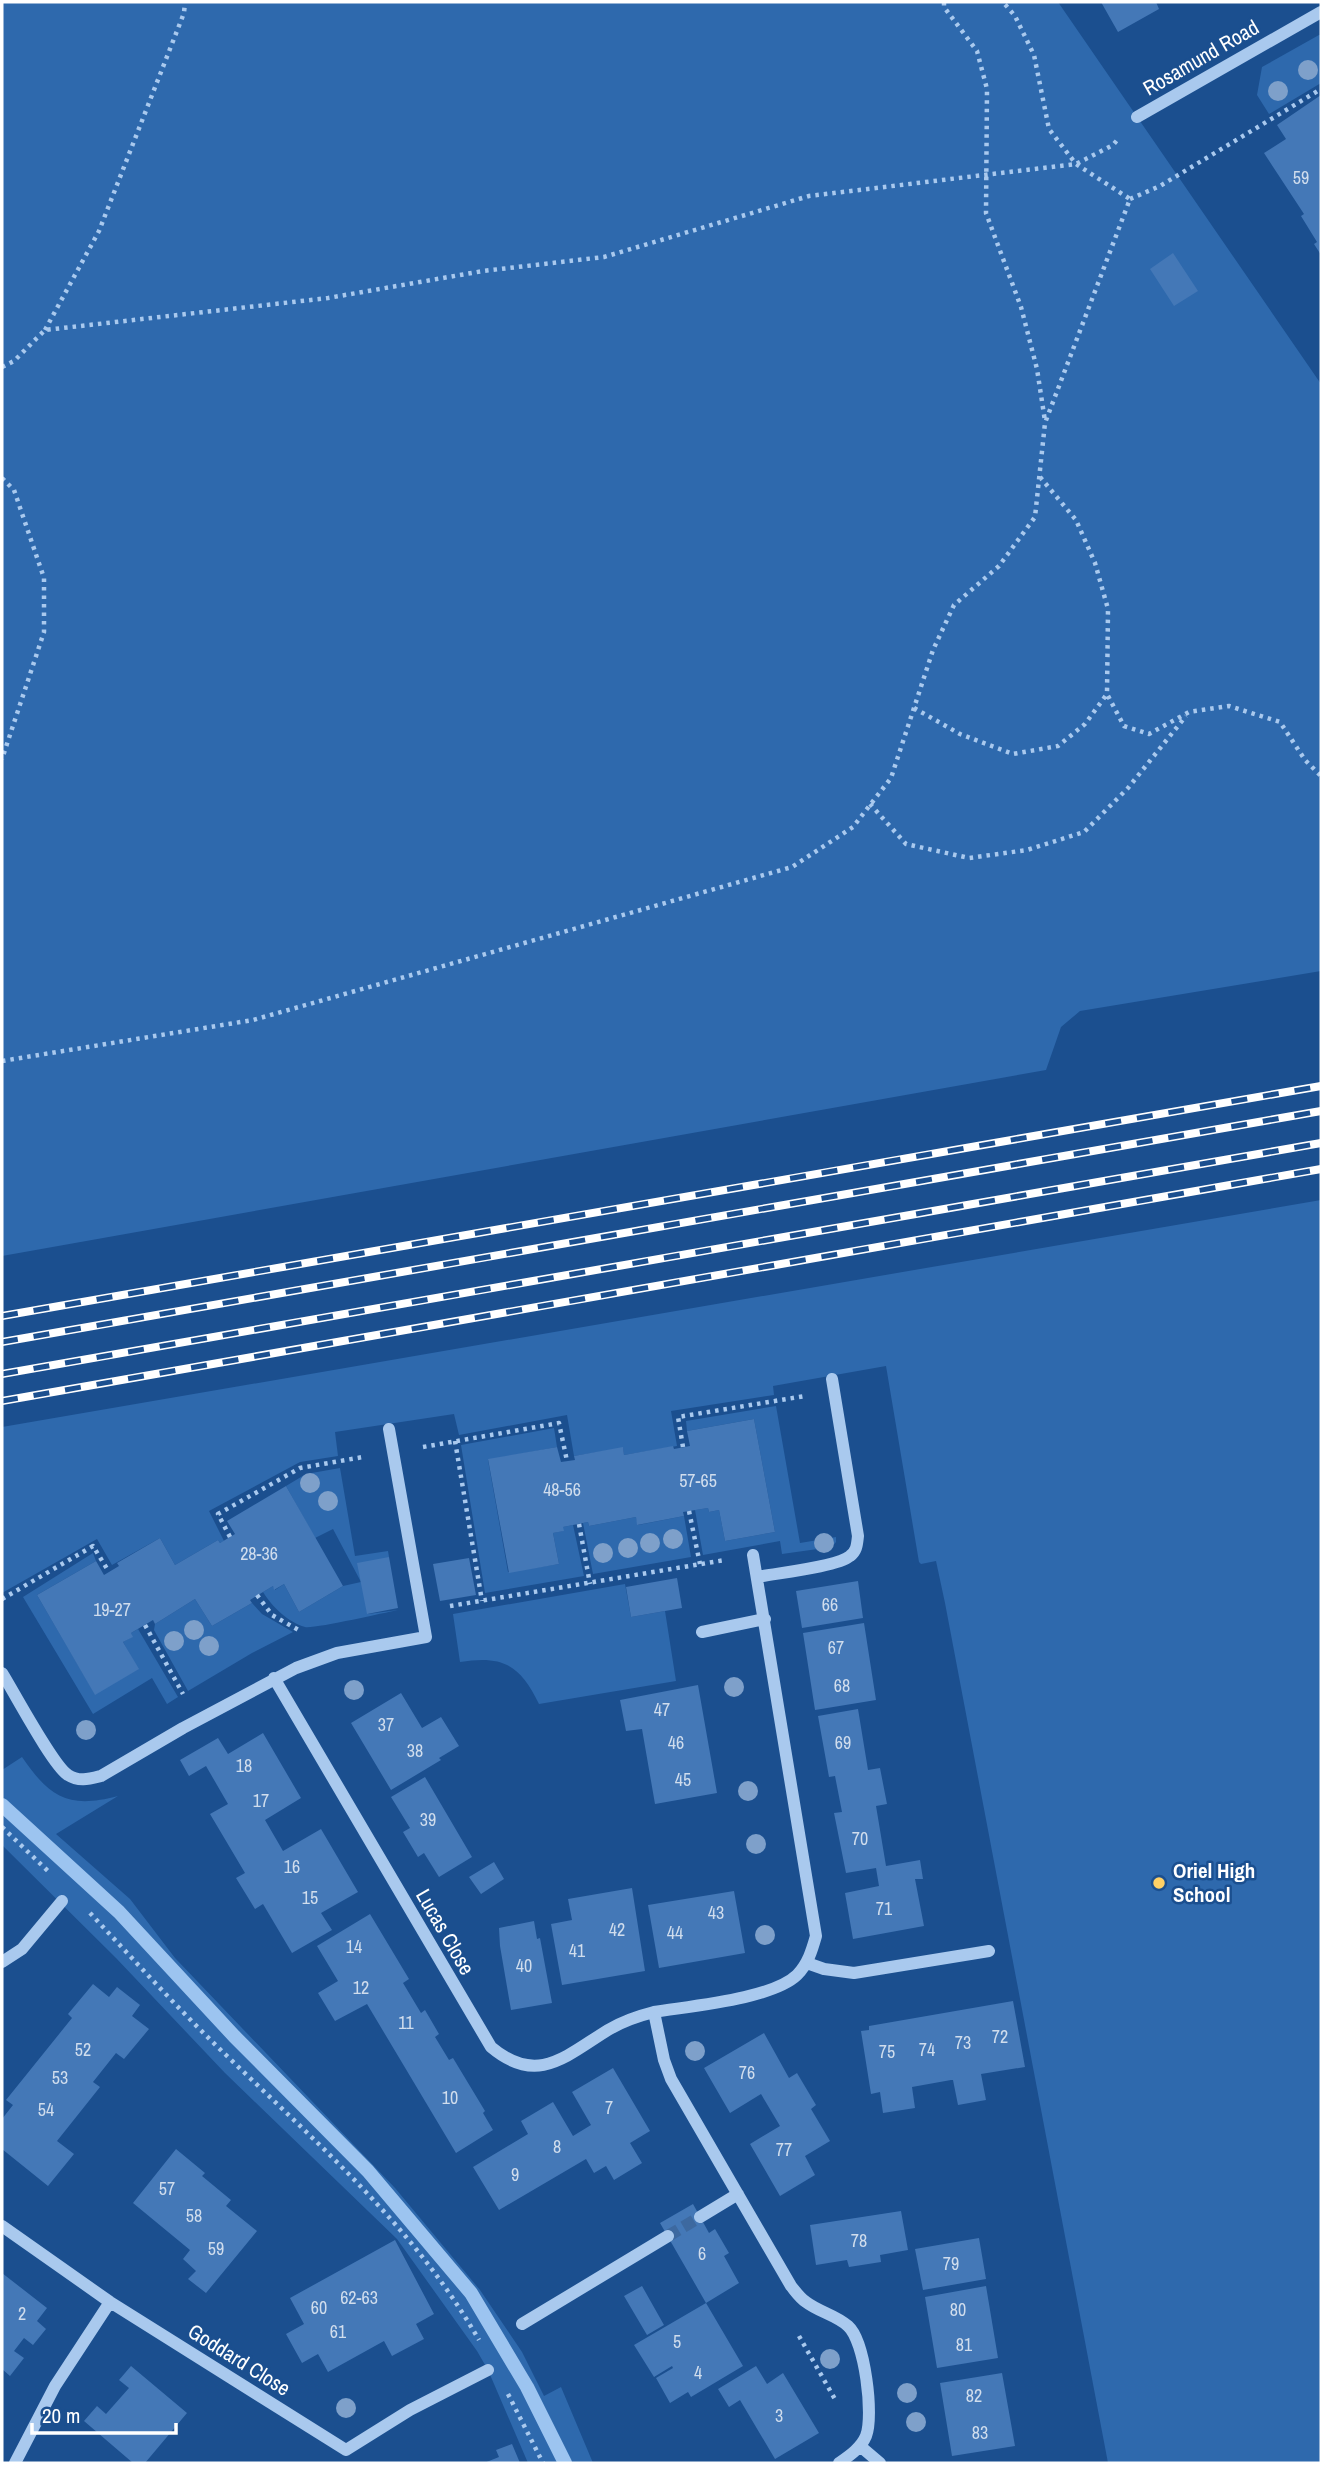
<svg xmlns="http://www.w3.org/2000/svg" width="1323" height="2465" font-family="'Archivo Narrow',sans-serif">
<rect width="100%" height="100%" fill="#1b4f8f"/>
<path fill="#2e69ad" d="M2,2h1056l263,382v587l-241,40 -19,16 -15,43 -1044,186z
M1319,35h2v48l-52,31 -12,-19 5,-28z
M1321,1200v1263h-213l-163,-860 -9,-42 -15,3 -2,-2 -33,-196 -113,20 1,9 -103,16 6,35 -53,9 -1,-7 -49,8 -7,-41 -108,20 -5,-21 -119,18 3,24 -38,6 -91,49 15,30 -4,2 -2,-3 -43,25 -15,-27 -48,27 -15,-26 -95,54v-166z
M776,1406l24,137 36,-6v5l-4,5 -50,7 -2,-13 -77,14 -8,-45 13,-2 1,4 10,-2 6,31 50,-9 -21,-113 -67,12 -1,-10z
M554,1428l3,19 -69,13 20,112 51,-8 -6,-31 10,-2v-4l10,-2 11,51 -99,17 -24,-148z
M340,1468l15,88 33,-5 1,6 -21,57 30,-4c-15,3 -84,19 -93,17 -17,-5 -33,-20 -42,-35l10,-6 2,4 9,-6 15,28 44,-26 18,-4 -28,-53 -18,9 -29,-52 20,-12z
M684,1516l7,41 -98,17 -10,-51 5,-1 1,4 47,-9 2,8z
M93,1553l3,8 -59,34 58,99 43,-25 -15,-27 9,-5 -1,-4 7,-4 40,68 -11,7 -15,-26 -59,36 -70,-117z
M625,1584l6,33 34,-6 11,70 -137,23c-19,-39 -36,-49 -79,-42l-7,-48z
M195,1599l17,27 40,-23 10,11 31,18 -41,21 -64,38 -34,-61 1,-6z
M22,1757c28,41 47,52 96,39l-62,38 74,65 45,59 220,230 85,102 42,62 22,44 17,-9 32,76h-65l-40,-93 -11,-19 -80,-112 -172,-166 -109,-115 -114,-113v-75z"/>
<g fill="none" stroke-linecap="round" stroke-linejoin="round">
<path stroke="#9cc4f0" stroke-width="14" d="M2,1805l117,107 115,124 134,135 103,122 56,94 38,76"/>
</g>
<path fill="#4478b7" d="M1101,2h55l3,7 -41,23z
M1321,95v160l-7,-11 3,-2 -16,-26 3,-2 -40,-61 22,-14 -9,-14z
M1173,253l25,38 -24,15 -24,-37z
M754,1419l21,113 -50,9 -6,-31 -10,2 -1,-4 -25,4 1,4 -47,9 -1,-8 -47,9 -1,-4 -25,5 1,4 -11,2 6,31 -50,9 -21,-114 69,-12 4,15 14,-2 -1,-4 49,-9 1,8 49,-9 1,3 16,-3 -3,-15z
M286,1486l57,100 -44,26 -15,-28 -10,6 -1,-4 -23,14 2,3 -40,23 -17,-27 -40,25 -2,-4 -22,13 2,4 -10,5 16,27 -44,26 -58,-100 59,-34 8,14 15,-9 -2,-3 43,-25 15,27 43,-25 2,3 15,-9 -8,-13z
M389,1557l9,51 -31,6 -10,-51z
M469,1558l7,37 -36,6 -7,-37z
M677,1578l5,30 -51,9 -5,-30z
M858,1581l5,37 -61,10 -6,-37z
M864,1623l12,77 -61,10 -12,-77z
M698,1685l19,108 -62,11 -13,-75 -16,2 -6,-31z
M401,1693l21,35 19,-11 18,29 -20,12 2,2 -50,30 -40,-67z
M858,1709l10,61 12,-2 7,36 -11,2 10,60 34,-6 3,19h-8l9,47 -71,13 -8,-46 34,-7 -3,-18 -30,5 -12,-60 8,-1 -7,-36 -6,1 -11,-61z
M263,1733l38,65 -36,22 18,31 38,-22 37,63 -37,21 11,17 -40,23 -29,-49 -8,5 -19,-31 9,-5 -35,-59 18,-10 -22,-38 -17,10 -9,-16 38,-22 10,16z
M425,1777l47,80 -33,20 -15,-24 -6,4 -15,-25 7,-4 -19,-31z
M494,1862l10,17 -23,15 -12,-17z
M632,1888l13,83 -83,14 -11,-61 21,-4 -4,-21z
M734,1891l11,62 -86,15 -11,-63z
M370,1914l39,65 -6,4 18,30 4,-3 14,24 -4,3 14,23 4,-2 32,53 -2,2 10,17 -37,23 -89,-149 -32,17 -17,-28 20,-12 -21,-35z
M534,1921l3,18 3,-1 12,65 -41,7 -11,-64 -1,-18z
M93,1984l16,13 8,-10 23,18 -8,11 17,13 -25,30 -8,-6 -23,29 7,5 -43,54 17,13 -26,32 -46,-37v-30l11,-14 -7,-5 66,-82 -4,-4z
M1013,2001l12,66 -44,7 5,26 -28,5 -5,-25h-2l-39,7 3,21 -32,5 -3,-21 -9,2 -10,-63 8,-1v-4z
M764,2033l25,45 8,-5 19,32 -5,4 19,32 -25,15 10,19 -35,21 -30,-52 30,-18 -19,-32 -31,19 -26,-45z
M613,2068l37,63 -20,12 12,20 -28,17 -8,-14 -12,7 -8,-14 -87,51 -26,-43 55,-33 -7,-13 32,-19 20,34 18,-11 -19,-33z
M176,2149l29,24 -3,3 29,24 -5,6 31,25 -51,62 -18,-14 8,-8 -13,-12 7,-9 -57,-47z
M693,2204l16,29 6,-4 14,24 -5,3 15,27 -33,20 -46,-80z
M901,2211l7,39 -28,5 1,7 -32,5 -2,-7 -31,5 -6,-40z
M979,2238l7,41 -63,11 -8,-41z
M395,2240l39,74 -18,10 8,15 -32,17 -8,-15 -56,31 -10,-18 -16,9 -16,-29 18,-10 -14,-26z
M2,2273l45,35 -10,13 9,8 -13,16 -9,-7 -10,13 10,7 -14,18 -8,-7z
M642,2286l22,39 -17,10 -23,-39z
M986,2286l12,72 -61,10 -12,-71z
M706,2303l37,63 -52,31 -3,-5 -18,11 -14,-25 17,-10 -1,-2 -18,11 -20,-32z
M131,2366l56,47 -42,50h-12l-49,-42 13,-15 9,8 23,-26 -10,-8z
M756,2366l11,18 16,-11 36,60 -44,26 -35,-59 -11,7 -11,-18z
M1002,2373l13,73 -63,10 -12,-73z
M512,2444l8,19h-36l15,-6 -3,-7z"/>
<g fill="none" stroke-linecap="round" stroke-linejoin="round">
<path stroke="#3d69a0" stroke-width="12" stroke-dasharray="12 6" stroke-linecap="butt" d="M668,2236l32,-19"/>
<path stroke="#a9c9ee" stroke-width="4.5" stroke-dasharray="3.5 5" stroke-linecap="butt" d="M944,2v5l33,44 10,38 -1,124 35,94 16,62 8,52
M1130,199l30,-13 161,-97
M45,330l54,-99 85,-218 1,-11
M2,367l12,-6 31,-31 283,-32 155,-27 121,-14 205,-61 267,-32 37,-19 5,-6
M1040,477l36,43 19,43 13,46 -1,85 17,32 25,8 40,-22 40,-6 51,16 25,38 16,16
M2,478l12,12 30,88v54l-42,127
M914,708l46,26 53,20 45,-8 27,-22 22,-30
M870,804l36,40 63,14 58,-8 57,-18 44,-44 58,-72
M2,1061l251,-41 539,-153 61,-40 38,-49 42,-128 21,-45 45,-39 36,-49 10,-94 85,-224 -54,-35 -27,-35 -15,-74 -19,-39 -12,-14
M455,1441l27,160
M423,1447l136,-24 8,38
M683,1447l-5,-30 127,-21
M689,1511l11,53
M579,1524l11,60
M230,1537l-12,-23 82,-46 63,-11
M257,1595l15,20 30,17
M2,1599l91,-53 16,26
M450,1606l275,-46
M145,1625l38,69
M2,1827l47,45
M90,1913c45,48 89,97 136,142 93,90 188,172 253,285
M799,2336l37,65
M508,2394l35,69"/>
<path stroke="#a9c9ee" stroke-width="12" d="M1137,117l184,-105
M757,1577c20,-4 80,-10 93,-21 7,-5 7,-12 8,-20l-26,-157
M702,1632l63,-13
M2,1673c12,19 51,93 66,102 11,7 21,4 33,1l82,-48 113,-60 41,-15 89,-16 -37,-208
M274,1678l217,369c46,39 75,9 117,-17 15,-9 30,-14 46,-18l10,48 7,19 120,207c5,6 9,12 15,16 13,10 30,13 42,24 17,15 26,90 18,110 -5,12 -17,20 -27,27
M2,1962l20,-13 40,-48
M807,1963l17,6 30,4 135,-22
M654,2012c36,-6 118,-13 143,-37 11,-11 15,-25 19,-39l-63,-381
M700,2217l38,-23
M2,2226l108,76 236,148
M522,2324l146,-88
M860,2446l20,17
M346,2450l64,-40 78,-40
M15,2463l40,-77 55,-84"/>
<g stroke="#fff" stroke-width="8">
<path id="rail" d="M2,1316l1319,-230
M2,1342l1319,-231
M2,1374l1319,-231
M2,1401l1319,-232"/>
</g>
<use href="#rail" stroke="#1b4f8f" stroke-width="5" stroke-dasharray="16" stroke-linecap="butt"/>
</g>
<g fill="#7ea0ca">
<circle cx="1308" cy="70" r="10"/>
<circle cx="1278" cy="91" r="10"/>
<circle cx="310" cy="1483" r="10"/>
<circle cx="328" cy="1501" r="10"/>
<circle cx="673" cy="1539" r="10"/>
<circle cx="650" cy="1543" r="10"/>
<circle cx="824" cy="1543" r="10"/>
<circle cx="628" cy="1548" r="10"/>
<circle cx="603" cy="1553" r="10"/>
<circle cx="194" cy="1630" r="10"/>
<circle cx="174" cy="1641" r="10"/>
<circle cx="209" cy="1646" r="10"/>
<circle cx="734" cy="1687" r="10"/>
<circle cx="354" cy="1690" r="10"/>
<circle cx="86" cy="1730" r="10"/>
<circle cx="748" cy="1791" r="10"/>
<circle cx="756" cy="1844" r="10"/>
<circle cx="765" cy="1935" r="10"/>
<circle cx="695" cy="2051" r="10"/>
<circle cx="830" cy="2359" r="10"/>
<circle cx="907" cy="2393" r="10"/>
<circle cx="346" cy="2408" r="10"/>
<circle cx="916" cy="2422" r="10"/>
</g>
<circle fill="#ffd166" stroke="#1b4f8f" stroke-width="2.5" cx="1159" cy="1883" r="7"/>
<g text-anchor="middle" stroke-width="5" stroke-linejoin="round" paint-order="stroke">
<g font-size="18" fill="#d0dded">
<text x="1301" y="184">59</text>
<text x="698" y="1487">57-65</text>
<text x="562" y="1496">48-56</text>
<text x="259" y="1560">28-36</text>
<text x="830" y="1611">66</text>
<text x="112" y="1616">19-27</text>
<text x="836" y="1654">67</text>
<text x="842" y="1692">68</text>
<text x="662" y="1716">47</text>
<text x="386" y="1731">37</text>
<text x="676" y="1749">46</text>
<text x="843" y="1749">69</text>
<text x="415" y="1757">38</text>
<text x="244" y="1772">18</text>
<text x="683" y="1786">45</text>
<text x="261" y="1807">17</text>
<text x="428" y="1826">39</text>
<text x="860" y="1845">70</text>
<text x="292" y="1873">16</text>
<text x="310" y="1904">15</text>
<text x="884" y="1915">71</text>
<text x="716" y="1919">43</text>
<text x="617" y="1936">42</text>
<text x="675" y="1939">44</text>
<text x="354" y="1953">14</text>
<text x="577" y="1957">41</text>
<text x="524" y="1972">40</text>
<text x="361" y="1994">12</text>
<text x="406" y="2029">11</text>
<text x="1000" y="2043">72</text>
<text x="963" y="2049">73</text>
<text x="83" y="2056">52</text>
<text x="927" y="2056">74</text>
<text x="887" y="2058">75</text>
<text x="747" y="2079">76</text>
<text x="60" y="2084">53</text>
<text x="450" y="2104">10</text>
<text x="609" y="2114">7</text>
<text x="46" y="2116">54</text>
<text x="557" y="2153">8</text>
<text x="784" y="2156">77</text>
<text x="515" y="2181">9</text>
<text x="167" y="2195">57</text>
<text x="194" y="2222">58</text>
<text x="859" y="2247">78</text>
<text x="216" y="2255">59</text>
<text x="702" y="2260">6</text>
<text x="951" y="2270">79</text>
<text x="359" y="2304">62-63</text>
<text x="319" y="2314">60</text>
<text x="958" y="2316">80</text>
<text x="22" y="2320">2</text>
<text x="338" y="2338">61</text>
<text x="677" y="2348">5</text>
<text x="964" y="2351">81</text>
<text x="698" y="2379">4</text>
<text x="974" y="2402">82</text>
<text x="779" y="2422">3</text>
<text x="980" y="2439">83</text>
</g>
<g font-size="21" fill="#fff" stroke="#1b4f8f">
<text transform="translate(1201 58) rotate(-30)" y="7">Rosamund Road</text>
<text transform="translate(445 1932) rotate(60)" y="7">Lucas Close</text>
<text transform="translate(239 2360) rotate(32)" y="7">Goddard Close</text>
</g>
<g font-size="21" font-weight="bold" fill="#fff" stroke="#1b4f8f" text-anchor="start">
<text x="1173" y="1878">Oriel High<tspan x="1173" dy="24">School</tspan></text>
</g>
</g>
<rect width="1323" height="2465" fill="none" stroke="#ffffff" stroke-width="7"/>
<path d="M32 2423v10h144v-10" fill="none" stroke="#ffffff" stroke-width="3.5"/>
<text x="42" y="2423" font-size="21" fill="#ffffff" stroke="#1b4f8f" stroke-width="5" paint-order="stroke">20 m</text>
</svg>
